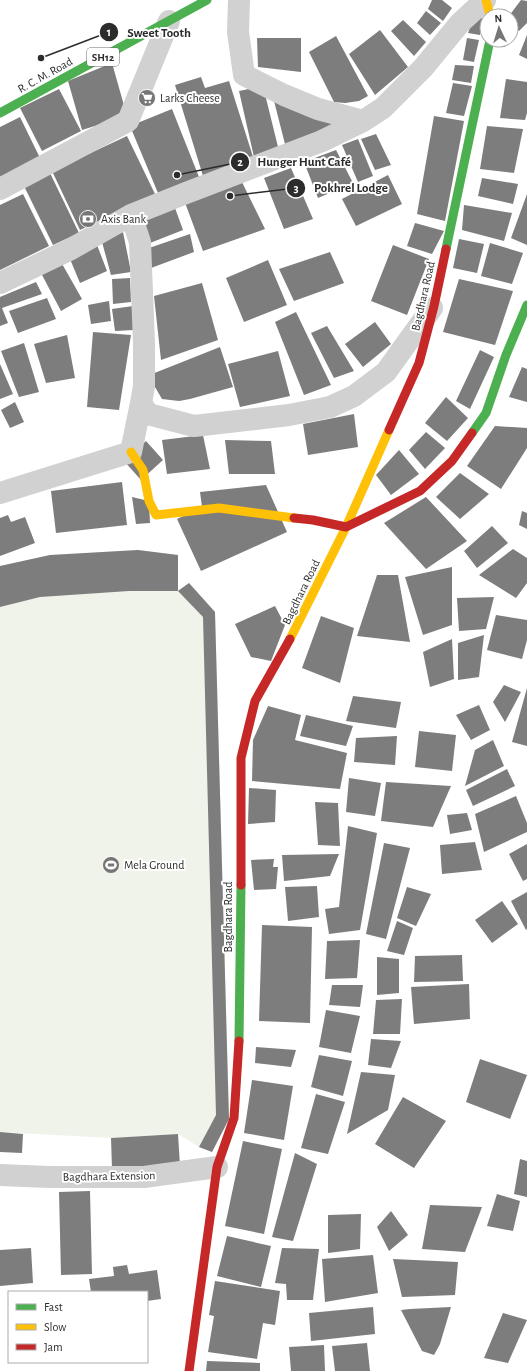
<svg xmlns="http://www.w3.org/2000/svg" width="527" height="1371" font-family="'Alegreya Sans',sans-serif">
<rect width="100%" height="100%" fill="#fff"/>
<path fill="#eff3ea" d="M138,550l40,5v35l11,-7 26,29 14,507 -17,33 -13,-5 -21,-13 -67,4 -111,-6v-566l50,-11z"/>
<path fill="#7d7d7d" d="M432,0h10l10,8 -9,13 -15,-12z
M521,0l6,1v22l-8,8 -8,-9v-6h-2z
M426,11l15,12 -11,12 -13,-12z
M474,17l8,1 -2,17 -12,-2z
M403,20l23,22 -12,14 -23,-25z
M380,30l28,37 -33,28 -26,-41z
M527,35v24l-8,-4z
M336,36l32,60 -9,5 -14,2 -11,-1 -25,-50z
M257,38h44v34l-43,-5z
M467,38l12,2 -5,22 -11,-2z
M112,63l15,53 -45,14 -14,-49z
M455,65l19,1 -3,17 -19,-3z
M201,77l4,11 24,-7 25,79 -51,16 -28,-91z
M506,79l21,3v31l-2,7 -25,-2z
M453,83l19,3 -8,30 -18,-3z
M263,86l16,65 -25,6 -15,-66z
M59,89l22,42 -39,20 -22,-43z
M273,97l69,26 -56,25z
M172,109l27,68 -41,16 -28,-67z
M434,116l30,5 -19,100 -28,-7z
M20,117l20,41 -40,19v-50z
M487,126l36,3 -9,44 -34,-4z
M376,134l15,31 -16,5 -14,-31z
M127,136l28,58 -75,36 -28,-59z
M358,139l15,37 -15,6 -16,-37z
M336,150l17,33 -35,15 -14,-36z
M291,168l22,51 -29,10 -20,-51z
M50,173l29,60 -26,12 -29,-59z
M388,175l14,29 -46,22 -14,-27z
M482,178l36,6 -5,20 -35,-8z
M241,180l24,49 -62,22 -19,-51z
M23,194l26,52 -49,24v-65z
M527,194v51l-16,-7z
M464,205l48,8 -8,28 -42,-11z
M175,208l8,22 -33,13 -8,-23z
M415,223l29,8 -12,23 -25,-8z
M123,232l8,40 -20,3 -9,-33z
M190,234l4,18 -43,16 -2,-20z
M459,239l25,5 -7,29 -24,-5z
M490,243l33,10 -11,31 -31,-8z
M97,245l10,26 -27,12 -10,-24z
M393,245l36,14 -22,56 -36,-14z
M330,252l14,31 -50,18 -15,-32z
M268,260l19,45 -43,17 -18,-44z
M61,262l21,37 -21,12 -20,-38z
M130,278l1,24 -18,2 -1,-25z
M459,279l54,12 -18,54 -52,-13z
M36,282l6,12 -40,14 6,15 -8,3v-29z
M202,283l16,57 -57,20 -7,-64z
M47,298l9,21 -38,14 -9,-22z
M109,301l2,20 -20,3 -3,-19z
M133,306l1,24 -19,1 -3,-22z
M296,312l35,73 -27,10 -29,-73z
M375,322l16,22 -28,23 -18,-23z
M327,326l27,45 -20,7 -23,-45z
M93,332l38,3 -12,75 -32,-3z
M67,335l8,43 -29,5 -12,-39z
M24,343l15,49 -20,5 -18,-46z
M220,347l13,40 -43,12 -11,2 -17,-2 -7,-12 -3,-13z
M480,350l14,7 -24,52 -14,-8z
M278,351l12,45 -50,11 -12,-43z
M0,364l13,30 -13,5z
M522,367l5,2v33l-18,-5z
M446,397l22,21 -21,23 -22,-18z
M15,402l9,20 -14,6 -9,-18z
M354,414l4,33 -50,8 -5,-31z
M495,426l32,2v20l-26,41 -34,-23z
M426,432l19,16 -20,21 -16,-19z
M203,435l7,34 -43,5 -5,-34z
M225,440l46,1 4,33h-46z
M146,441l17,19 -22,20 -17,-19z
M399,450l20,24 -28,21 -15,-20z
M460,473l29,21 -29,25 -24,-22z
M122,482l5,43 -71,8 -5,-42z
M266,485l21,47 -86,39 -24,-52 25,-12 -2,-15z
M132,497l17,4 1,22 -14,1z
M426,497l41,44 -41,28 -42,-46z
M522,511l5,2v16l-8,-4z
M8,515l3,7 14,-5 10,26 -35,13v-38z
M492,526l16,17 -31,25 -13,-17z
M513,549l14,9v25l-11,15 -37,-23z
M138,550l40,5v36h-49l-89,6 -40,10v-41l50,-11z
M452,567v58l-29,10 -18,-58z
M377,575h21l12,67 -53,-6z
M189,583l26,29 14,507 -17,33 -13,-5 17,-32 -13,-498 -25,-26z
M494,597l-8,32 -27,2 -2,-33z
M275,606l10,19 -14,36 -20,-4 -16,-33z
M496,615l31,5v20l-5,19 -35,-9z
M321,616l33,12 -14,55 -38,-15z
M484,635l-5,42 -21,3v-37z
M452,639l2,40 -24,8 -7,-35z
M504,685l17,7 -16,30 -12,-20z
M527,688v58l-15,-4z
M353,696l48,6 -5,26 -50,-7z
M479,705l11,25 -19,10 -15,-25z
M268,706l33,9 -6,25 52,13 -7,36 -88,-8 1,-41z
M306,715l47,11 -7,20 -46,-10z
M419,731l37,4 -4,36 -37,-4z
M397,736l-2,29 -41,-3 2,-24z
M493,740l11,26 -39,20 10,-36z
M507,769l8,17 -42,20 -7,-16z
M349,778l32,5 -6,33 -29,-4z
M386,782l65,4 -18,41 -52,-6z
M249,788l27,2 -1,32 -27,2z
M516,796l11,27v9l-43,20 -9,-38z
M315,802l23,1 2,43 -22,-1z
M467,813l5,17 -22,4 -3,-19z
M348,826l29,7 -17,97 -31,4 -4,-25 14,-2z
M475,842l7,28 -40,4 -2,-29z
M384,843l26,5 -24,91 -20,-5z
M527,844v35l-4,2 -14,-27z
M339,854l-9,22 -46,5 -2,-26z
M274,859l-1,8h5l-2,22 -22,1 -3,-30z
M317,886l2,31 -31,4 -3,-34z
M407,887l24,7 -15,32 -19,-8z
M527,892v37l-1,1 -15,-29z
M502,901l16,23 -26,19 -17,-23z
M397,921l16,7 -9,27 -17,-4z
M262,925l50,2 -2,96 -51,-2z
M360,940l-3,38 -32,1 2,-38z
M462,955l1,26 -49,1 1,-26z
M377,957l22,2v34l-22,2z
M469,984l1,35 -56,5 -3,-37z
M332,985h31l-3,22 -31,-2z
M402,999l-2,35h-27l3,-34z
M326,1010l34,6 -9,37 -32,-6z
M371,1039l30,2 -10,27 -23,-3z
M256,1047l40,3 -5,17 -36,-4z
M319,1055l33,6 -9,35 -32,-9z
M480,1059l47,16 -17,44 -44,-17z
M361,1072l34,3 -7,35 -41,24z
M252,1080l41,6 -9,54 -40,-7z
M316,1094l29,8 -17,52 -27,-6z
M403,1097l43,24 -32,47 -39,-24z
M0,1132l23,2 -1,19 -22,-1z
M178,1134l2,32 -68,3 -1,-31z
M243,1141l39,8 -18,85 -39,-8z
M295,1153l22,11 -24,77 -21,-4z
M520,1159l7,2v36l-13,-3z
M90,1191l2,83 -31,1 -2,-83z
M497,1194l23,7 -7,30 -26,-5z
M430,1205l52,2 -17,45 -43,-3z
M391,1211l17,24 -19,16 -12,-24z
M361,1214l-1,35 -32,4v-38z
M227,1236l44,10 -10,41 -44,-11z
M31,1248l2,35 -33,3v-36z
M282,1248l37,1 -6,51h-26l-1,-16 -11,-1z
M373,1255l5,38 -53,9 -3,-43z
M393,1259l65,3 -3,33 -53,2z
M127,1265l2,9 28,-4 4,29 -14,2v-9h-56l-2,-13 25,-3 -1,-9z
M215,1281l65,10 -5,34 -12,-2 -6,36 -49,-7 6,-36 -5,-1z
M373,1307l2,27 -64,7 -2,-28z
M451,1307l-11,37 -6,11 -12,-4 -21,-41 9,-1z
M503,1313l24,7 -19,43 -24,-5z
M367,1343l3,28h-35l-3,-25z
M324,1345l1,26h-34l-2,-24z
M207,1361l53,2v8h-54z"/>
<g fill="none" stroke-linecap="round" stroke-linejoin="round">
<path stroke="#d1d1d1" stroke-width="22" d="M239,0l-1,32 6,43 40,20 34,14 45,12 20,-13 40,-40 37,-45 25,-23
M0,189l128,-68 41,-100
M131,215l9,27 4,101v43l-3,17 7,11 46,12 95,-11 41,-8 24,-11 32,-24 46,-64
M0,283l71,-34 60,-34 55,-22 136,-52 41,-20
M0,493l131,-41 10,-49
M0,1175l49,2h95l73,-10"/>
<path stroke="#4caf50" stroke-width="9" d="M0,113l207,-113
M446,249l44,-209
M472,433l14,-20 20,-58 21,-50
M239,1041l2,-156"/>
<path stroke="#ffc107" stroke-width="9" d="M486,0l4,16
M131,452l12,18 6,31 7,14 63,-7 75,10
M290,639l56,-112 43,-97"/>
<path stroke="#c62828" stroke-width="9" d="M389,430l30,-67 15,-57 12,-57
M294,518l19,2 33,7 74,-36 32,-30 20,-28
M241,885v-127l14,-57 35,-62
M189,1371l28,-204 17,-49 5,-77"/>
</g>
<defs>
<g id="supermarket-disc" transform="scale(0.9)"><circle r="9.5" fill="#767676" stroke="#fff"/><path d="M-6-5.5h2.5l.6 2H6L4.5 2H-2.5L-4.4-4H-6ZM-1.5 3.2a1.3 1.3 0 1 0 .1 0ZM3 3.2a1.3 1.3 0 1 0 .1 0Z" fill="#fff"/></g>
<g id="bank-disc" transform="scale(0.9)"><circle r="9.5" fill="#767676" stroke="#fff"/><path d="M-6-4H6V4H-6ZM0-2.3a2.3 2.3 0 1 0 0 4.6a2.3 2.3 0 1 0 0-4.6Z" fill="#fff"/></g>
<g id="stadium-disc" transform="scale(0.9)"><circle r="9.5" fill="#767676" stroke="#fff"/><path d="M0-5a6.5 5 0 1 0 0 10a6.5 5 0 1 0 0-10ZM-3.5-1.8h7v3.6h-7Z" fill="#fff"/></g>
</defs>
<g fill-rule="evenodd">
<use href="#supermarket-disc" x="147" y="98"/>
<use href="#bank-disc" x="88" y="219"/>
<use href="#stadium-disc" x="111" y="865"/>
</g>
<g text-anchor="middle" stroke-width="4" stroke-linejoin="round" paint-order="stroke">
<rect fill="#fff" stroke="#6b6b6b" stroke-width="1" x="87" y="48" width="32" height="18" rx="3"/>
<g font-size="11" font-weight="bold" fill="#2c2c2c">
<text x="103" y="61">SH12</text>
</g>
<g font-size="12" fill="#2c2c2c" stroke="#fff">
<text transform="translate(45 75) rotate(-29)" y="4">R. C. M. Road</text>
<text transform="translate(423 296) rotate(-77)" y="4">Bagdhara Road</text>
<text transform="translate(301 592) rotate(-64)" y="4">Bagdhara Road</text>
<text transform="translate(228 917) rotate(-90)" y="4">Bagdhara Road</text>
<text transform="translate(109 1176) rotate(-1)" y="4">Bagdhara Extension</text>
</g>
<g font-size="12" fill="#2c2c2c" stroke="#fff" text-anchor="start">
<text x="160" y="102">Larks Cheese</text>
<text x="101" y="223">Axis Bank</text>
<text x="124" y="869">Mela Ground</text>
</g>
</g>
<path fill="none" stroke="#2c2c2c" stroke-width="1.5" d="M41 58L109 32M177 175L240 162M230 196L296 188"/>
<g fill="#2c2c2c" stroke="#fff" stroke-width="1.5">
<circle cx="41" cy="58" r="4"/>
<circle cx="177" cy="175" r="4"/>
<circle cx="230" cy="196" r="4"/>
<circle cx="109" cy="32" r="10"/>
<circle cx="240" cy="162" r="10"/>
<circle cx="296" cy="188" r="10"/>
</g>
<g font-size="12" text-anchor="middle" font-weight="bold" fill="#fff">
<text x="109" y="36">1</text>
<text x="240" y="166">2</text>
<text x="296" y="192">3</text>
</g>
<g font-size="13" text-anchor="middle" font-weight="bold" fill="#2c2c2c" stroke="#fff" stroke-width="4" stroke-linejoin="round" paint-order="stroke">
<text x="159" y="37">Sweet Tooth</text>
<text x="304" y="166">Hunger Hunt Café</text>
<text x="351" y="192">Pokhrel Lodge</text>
</g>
<rect x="8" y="1291" width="140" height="72" fill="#ffffff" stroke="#ababab"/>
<rect x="16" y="1304" width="20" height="6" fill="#4caf50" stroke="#ababab"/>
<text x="44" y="1311" font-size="12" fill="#2c2c2c">Fast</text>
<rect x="16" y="1324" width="20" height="6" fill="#ffc107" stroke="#ababab"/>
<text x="44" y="1331" font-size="12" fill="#2c2c2c">Slow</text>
<rect x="16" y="1344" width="20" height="6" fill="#c62828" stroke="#ababab"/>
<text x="44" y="1351" font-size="12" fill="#2c2c2c">Jam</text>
<g transform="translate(499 28) rotate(356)"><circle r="19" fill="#ffffff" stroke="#ababab"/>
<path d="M0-3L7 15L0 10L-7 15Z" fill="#767676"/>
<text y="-6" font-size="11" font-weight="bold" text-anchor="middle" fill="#2c2c2c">N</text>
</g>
</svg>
